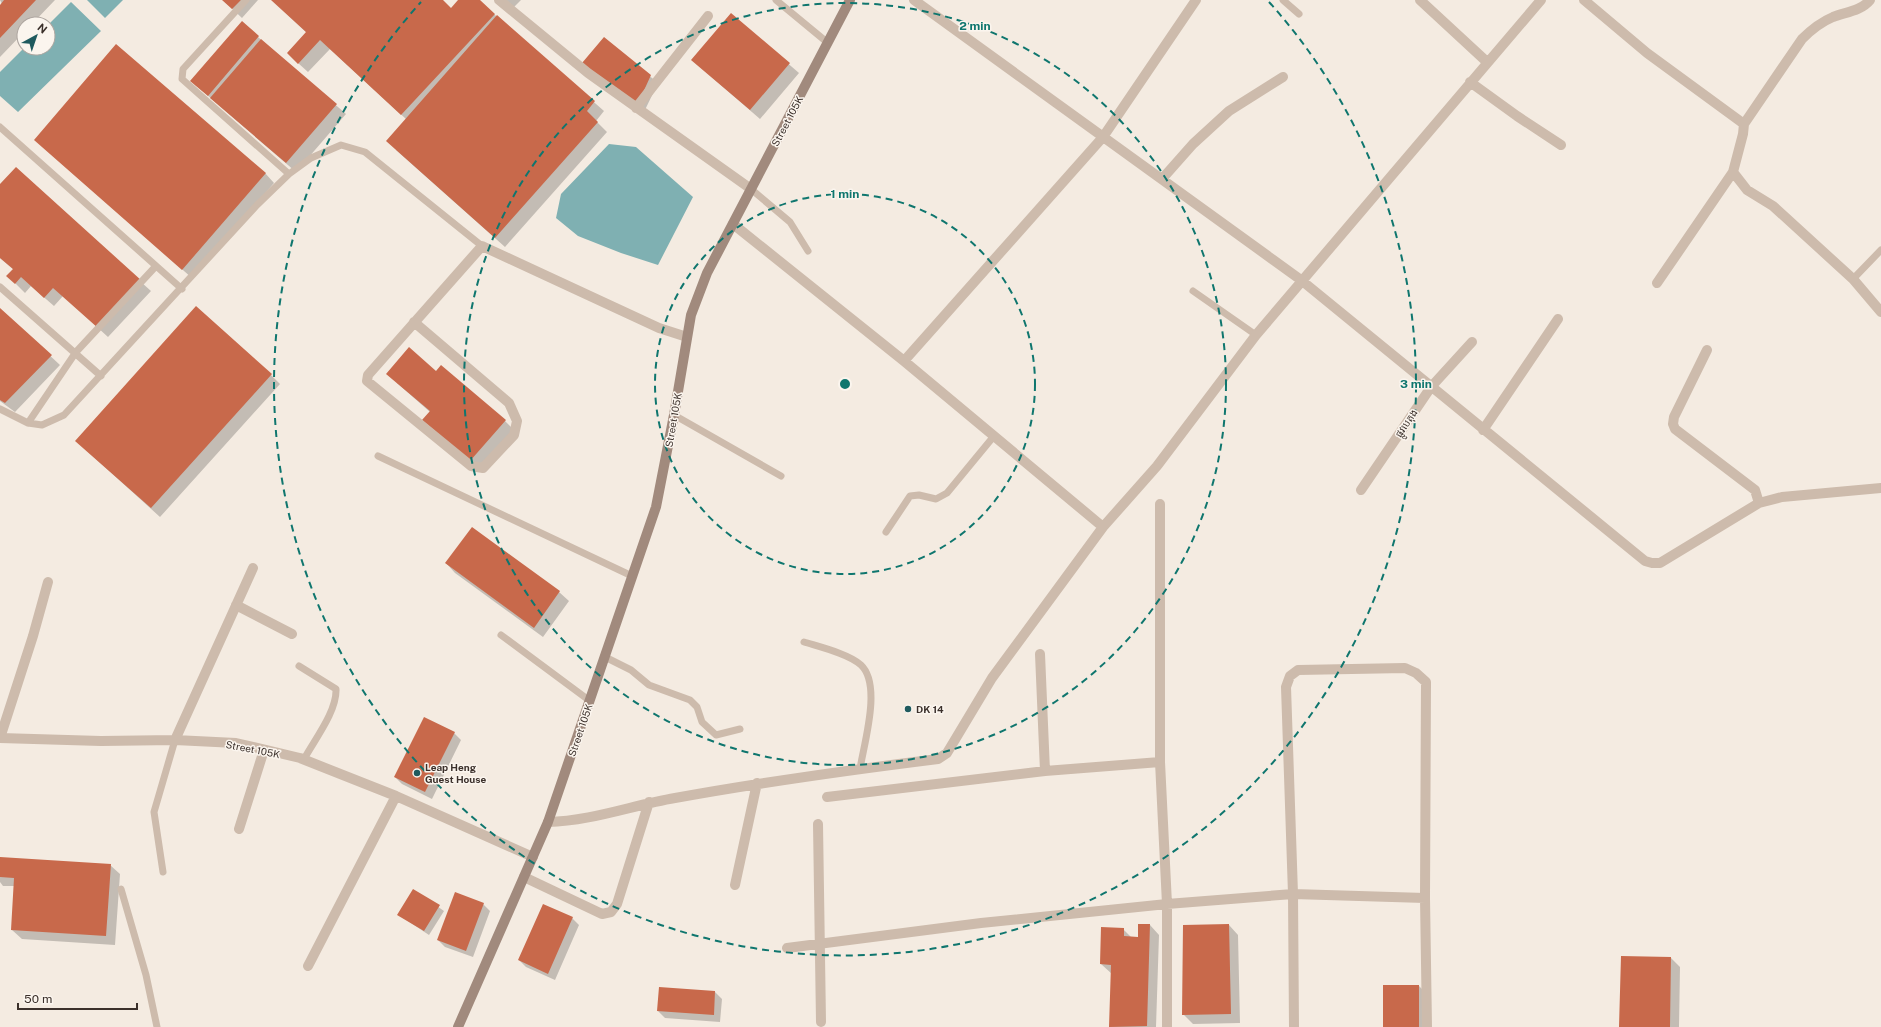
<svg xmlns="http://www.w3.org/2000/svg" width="1881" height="1027" font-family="'Public Sans','Noto Sans Khmer',sans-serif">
<rect width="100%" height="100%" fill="#f4ebe1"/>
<path fill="#7fb0b2" d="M87,0h36l-18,18z
M71,2l30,29 -83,81 -18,-16v-24l24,-24h24v-23z
M609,144l27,3 57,50 -35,68 -37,-12 -43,-17 -22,-18 5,-24z"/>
<path fill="#0003" d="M0,0h55l-23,24h-8v8l-24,25v-51l2,-2z
M223,0h35l-16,18z
M272,0h169l10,9 9,-9h18l126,111 -8,10 11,11 -102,115 -109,-97 10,-31 -76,-70 -22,23 -10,-9 9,-30z
M506,0h15l-7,7z
M731,14l68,59 -39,46 -68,-59z
M242,23l104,91 -50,58 -97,-84z
M604,38l54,45 -15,31z
M45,149l220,24 9,10 -82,95z
M0,186l141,96 10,9 -43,46 -45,-41 -9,10 -23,-20 -6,7 -17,-17 6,-6 -14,-12z
M0,309l60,56 -45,47 -15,-11z
M436,372l69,49 9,9 -34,39 -56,-50 6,-7 -33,-29z
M271,375l9,9 -120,133 -74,-67z
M472,528l87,64 10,9 -26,36 -88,-64 -9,-10z
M454,733l7,7 -29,59 -30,-15 -7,-7z
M0,858l110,7 10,9 -5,71 -93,-6 -10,-9 3,-44h-12l-3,-4z
M414,890l30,21 -15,24 -30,-20z
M483,904l7,7 -17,46 -28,-10 -7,-7z
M572,918l7,7 -24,55 -29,-13 -7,-7z
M1150,925l9,10 -3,92h-46l2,-53 -11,-10 22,-35 9,9h7z
M1229,925l9,10 2,88 -47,1 -10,-10z
M1671,958l9,9 -1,60h-59z
M1419,986l7,7v34h-42z
M660,988l55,4 7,7 -2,23 -55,-4 -7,-7z"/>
<path fill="#c8694b" d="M4,0h32l-36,38v-33z
M222,0h19l-9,9z
M271,0h172l8,8 7,-8h22l15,14 -94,101 -81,-75 -22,24 -11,-11 19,-21z
M731,13l59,50 -40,47 -59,-50z
M497,15l98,86 -8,10 11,11 -103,116 -109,-97z
M242,21l17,15 -51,60 -18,-15z
M604,37l47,38 -15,33 -54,-45z
M261,39l76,65 -51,59 -76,-65z
M116,44l150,129 -84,97 -148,-130z
M16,167l126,114 -44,47 -45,-40 -9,10 -23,-21 -6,7 -9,-8 7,-7 -13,-11v-74z
M196,306l76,68 -121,134 -76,-67z
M0,308l52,47 -47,48 -5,-3z
M409,347l27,24 5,-6 65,55 -36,41 -48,-41 8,-9 -44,-37z
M472,527l88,64 -26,37 -89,-65z
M424,717l31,15 -30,60 -31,-15z
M0,857l111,7 -5,72 -95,-6 3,-52 -14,-1z
M413,889l27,16 -16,26 -27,-16z
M455,892l29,11 -18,48 -29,-11z
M543,904l30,13 -25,57 -30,-14z
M1138,924h12l-3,102 -38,1 2,-62 -11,-1 1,-37 23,1v8l14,1z
M1229,924l2,90 -49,1 1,-90z
M1621,956l50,1 -1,70h-51z
M1383,985h36v42h-36z
M659,987l56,4 -1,24 -57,-4z"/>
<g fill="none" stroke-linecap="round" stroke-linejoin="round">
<path stroke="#cdbbac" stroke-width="7" d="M246,0l-63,69 -1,10 107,95
M776,0l52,43
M1283,0l16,14
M0,127l182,162
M751,189l39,33 18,29
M1853,279l28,-29
M0,287l101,89
M1193,291l63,44
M0,409l28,14 14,2 22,-10 193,-210 32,-31 22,-16 30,-13 24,7 117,94
M674,415l107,61
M28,423l48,-71 80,-86
M378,456l254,120
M886,532l24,-36 9,-1 17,4 11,-6 47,-57
M501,635l89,66
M804,642c16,5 45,12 57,23 21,20 3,78 -1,104
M605,657l26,13 18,15 41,15 7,7 5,15 14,13 24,-6
M299,666l37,23c1,22 -21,50 -32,70
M163,872l-9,-60 21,-72
M121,889l25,86 11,52"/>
<path stroke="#cdbbac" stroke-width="10" d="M499,0l89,73 163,116
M914,0l387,280 344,281 7,2h8l99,-60 23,-6 99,-9
M1420,0l67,62
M1584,0l63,53 97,71
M1470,82l47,34 44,29
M636,108l72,-92
M1733,172l14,18 26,16 80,73 28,33
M1162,179l31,-35 36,-33 54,-34
M733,224l171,137 199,166
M1657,283l76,-111 10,-38 1,-10 58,-85c9,-9 19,-17 31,-22 13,-5 28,-6 37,-17
M414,322l95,81 8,18 -3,14 -31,33 -12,-2 -104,-85 1,-6 114,-129 177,82 28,9
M1707,350l-33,67 -1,7 2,5 80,61 4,13
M904,361l199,-224 93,-137
M1483,430l75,-111
M1361,490l70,-103 41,-45
M1160,504v258l7,142v123
M236,605l56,29
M1040,654l5,117
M0,738l101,3 74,-1 61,3 64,15 96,38 137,61
M0,738l33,-102 15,-54
M175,740l78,-172
M827,797l218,-26 115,-9
M548,822c43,-1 85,-17 127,-24 88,-16 175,-28 263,-39l9,-6 45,-75 111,-151 54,-61 99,-131 285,-335
M818,824l3,198
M239,829l25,-79
M524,877l78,37 9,-2 6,-8 32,-102
M735,885l22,-102
M787,948l194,-25 186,-19 126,-10 132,4
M308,966l88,-170
M1294,1027l-1,-133 -7,-207 4,-11 8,-6 107,-2 11,5 10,9 -1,216 2,129"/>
<path stroke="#a18a7d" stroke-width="10" d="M458,1027l90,-205 108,-315 18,-92 17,-100 16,-42 143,-273"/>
</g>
<g fill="none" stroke="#0f766e" stroke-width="2" stroke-dasharray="7 5">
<circle cx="845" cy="384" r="190"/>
<circle cx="845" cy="384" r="381"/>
<path d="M1269 2A571 571 0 1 1 421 2"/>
</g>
<g fill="#1f5a5e" stroke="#fbf5ee" stroke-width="1.5">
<circle cx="908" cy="709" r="4"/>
<circle cx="417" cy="773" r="4"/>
</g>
<g text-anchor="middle" stroke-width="3" stroke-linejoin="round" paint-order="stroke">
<g font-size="10" fill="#3b302b" stroke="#fbf5ee">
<text transform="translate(787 121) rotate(-62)" y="4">Street 105K</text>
<text transform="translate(673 420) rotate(-80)" y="4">Street 105K</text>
<text transform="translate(1406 423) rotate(-56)" y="4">ផ្លូវបេតុង</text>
<text transform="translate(580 730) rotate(-71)" y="4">Street 105K</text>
<text transform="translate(253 749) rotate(11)" y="4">Street 105K</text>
</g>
<g font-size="10" font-weight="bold" fill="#3b302b" stroke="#fbf5ee" text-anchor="start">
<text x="916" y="713">DK 14</text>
<text x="425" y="771">Leap Heng<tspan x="425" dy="12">Guest House</tspan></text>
</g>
</g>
<circle cx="845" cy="384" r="6" fill="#0f766e" stroke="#fbf5ee" stroke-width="2"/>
<g font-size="12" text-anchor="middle" font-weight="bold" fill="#0f766e" stroke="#fbf5ee" stroke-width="3" stroke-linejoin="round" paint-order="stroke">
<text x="975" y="30">2 min</text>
<text x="845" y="198">1 min</text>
<text x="1416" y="388">3 min</text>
</g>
<g transform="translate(36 36) rotate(40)"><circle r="19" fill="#fbf5ee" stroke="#aea6a0"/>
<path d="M0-3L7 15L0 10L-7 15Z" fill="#1f5a5e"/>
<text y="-6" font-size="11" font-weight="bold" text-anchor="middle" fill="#3b302b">N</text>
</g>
<path d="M18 1003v6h119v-6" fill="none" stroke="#3b302b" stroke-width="2"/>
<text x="24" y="1003" font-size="12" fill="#3b302b" stroke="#fbf5ee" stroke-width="3" paint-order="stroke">50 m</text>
</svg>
